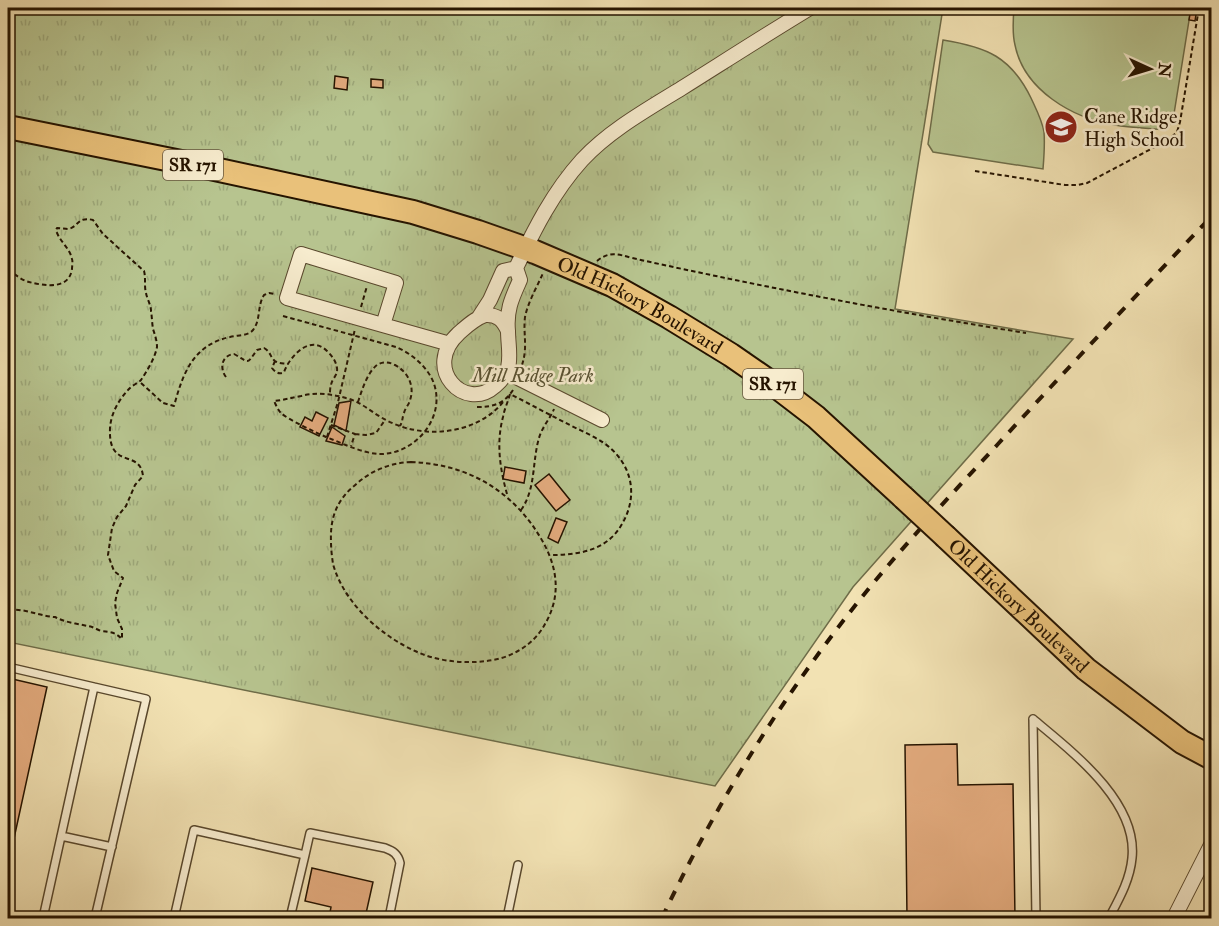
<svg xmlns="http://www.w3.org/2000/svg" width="1219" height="926" font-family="'IM FELL Double Pica',serif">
<defs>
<pattern id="park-tufts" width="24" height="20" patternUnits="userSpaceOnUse" patternTransform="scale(1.5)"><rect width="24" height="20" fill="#b7c48f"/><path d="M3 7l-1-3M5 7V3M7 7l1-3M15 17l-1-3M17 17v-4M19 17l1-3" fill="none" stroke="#9da87a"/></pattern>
</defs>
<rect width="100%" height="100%" fill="#f2e2b3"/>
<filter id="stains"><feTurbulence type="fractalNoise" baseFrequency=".00333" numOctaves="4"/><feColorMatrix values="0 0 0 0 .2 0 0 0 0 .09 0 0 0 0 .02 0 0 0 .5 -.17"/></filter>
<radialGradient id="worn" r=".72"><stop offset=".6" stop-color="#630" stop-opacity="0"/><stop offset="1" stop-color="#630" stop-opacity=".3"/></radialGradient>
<path fill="#b7c48f" stroke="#6e6c48" stroke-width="1.5" d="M1014,8h177l-18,112 -7,10c-17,-2 -34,-2 -51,-5 -43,-7 -91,-35 -100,-80 -3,-12 -2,-25 -1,-37z
M943,40c44,7 68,17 88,58 5,11 11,22 13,34 1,13 0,25 -1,37l-110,-17 -5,-8z"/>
<path fill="url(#park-tufts)" stroke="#6e6c48" stroke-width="1.5" d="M8,8h935l-48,301 178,30 -220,248 -138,199 -707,-144z"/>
<path fill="#e3ab7e" stroke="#261400" stroke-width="1.5" d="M1191,8h6l-2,13 -6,-1z
M335,76l13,2 -1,12 -13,-2z
M371,79l12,1v8l-12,-1z
M351,401l-5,30 -12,-6 5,-22z
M316,412l12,6 -9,18 -19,-9 5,-10 7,4z
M332,427l13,9 -3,9 -16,-4z
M505,467l21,4 -2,12 -21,-4z
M549,474l21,26 -14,11 -21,-26z
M556,518l11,4 -9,21 -10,-5z
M8,678l39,9 -39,179z
M957,744l1,41 55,-1 2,134h-108l-2,-173z
M312,868l61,14 -8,36h-36l2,-11 -26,-6z"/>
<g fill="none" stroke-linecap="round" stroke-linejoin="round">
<g stroke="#59482d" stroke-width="10">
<path id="service" d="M8,667l86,20 -51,231
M94,687l52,12 -51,219
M1033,719c38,32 105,82 99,139 -2,22 -13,41 -23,60
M1033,719l3,199
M61,836l51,11
M174,918l20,-88 111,25 5,-22 75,15c8,3 13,6 15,15l-11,55
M290,918l15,-63
M507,918l11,-53"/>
</g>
<g stroke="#59482d" stroke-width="16">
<path id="minor" d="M485,315c12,-1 18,5 23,16 0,12 3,25 0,37 -2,7 -7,13 -13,18 -30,27 -74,-18 -36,-53 8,-7 15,-14 26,-18z
M479,317l11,-17 13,-29 13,-3
M383,325l13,-42 -95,-29 -14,44 163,46
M508,331c-2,-21 4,-33 12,-51l-4,-12c18,-38 37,-76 66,-108 28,-30 66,-51 100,-72 43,-27 85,-54 128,-80
M506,372l96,48
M1174,918l38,-75"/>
</g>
<g stroke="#261400" stroke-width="26">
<g id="primary">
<path id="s1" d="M8,127l188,38 217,47 65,20 57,20 77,33 57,32 62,38 42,29 43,33 88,81"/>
<path id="s2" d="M946,537l140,132 96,73 30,16"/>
</g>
</g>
<path stroke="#261400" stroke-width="2" stroke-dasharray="4.5 3" stroke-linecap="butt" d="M975,171l90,14h13l9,-2 81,-43 9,-8 3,-10 19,-114
M597,261c12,-10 21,-7 35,-3 131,29 262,54 394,75
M8,270c7,4 13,10 21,12 16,4 40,8 43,-13 0,-3 1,-7 0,-10 -2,-11 -13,-18 -16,-29l1,-2c4,0 8,1 11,1 11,-2 9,-13 25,-9l10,14 41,37c2,7 0,15 2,22 1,6 5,12 5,18 1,6 1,12 2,18 2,6 4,12 4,18 -2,11 -10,24 -16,33 -3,3 -8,5 -11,8 -11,11 -19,25 -20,40 -2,43 30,20 33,48l-8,9 -9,21 -9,11 -5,11 -4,27 6,16 9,7 -6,15 -2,10 2,15 5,11v10c-7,-7 -11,-7 -21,-8 -3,-1 -6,-3 -9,-4 -12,-3 -26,-4 -37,-10h-2c-16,-2 -30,-9 -45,-7
M361,307l6,-21
M283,316l113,31c14,6 27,16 35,30 19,36 -14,78 -52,77 -18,-1 -37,-11 -53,-17 -9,-4 -39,-18 -45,-24 -3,-3 -5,-8 -7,-12 9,-1 17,-3 27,-5 14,-4 31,-2 45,2 16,4 26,15 40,22 37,20 91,15 118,-19
M275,361l-3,7c3,4 7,7 12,4 6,-16 26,-38 43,-21 5,5 9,10 10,17 1,8 -5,10 -6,17 -1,2 -1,7 -1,9
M522,365c6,-18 1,-31 3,-48 3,-15 12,-30 18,-44
M226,377c-7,-9 -4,-22 8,-23 16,9 12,11 23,-4l7,-2c7,4 6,9 11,13 4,3 9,2 13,3
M141,383l22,20 11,3c9,-33 19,-61 56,-69 8,-2 18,-1 23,-7 8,-10 4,-24 11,-35l5,-2 6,1
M358,402c4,-12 9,-29 19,-37 6,-4 12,-3 18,0 13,7 20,21 15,35 -1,5 -5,8 -6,13 -2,5 -1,8 -4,13
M477,407c16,0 27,-3 36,-17
M331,425l24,9 -4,12
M355,434l11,1 10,-2 9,-13
M327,437l11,-35 17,-73
M411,462c58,2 104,30 132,80 15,27 18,55 2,82 -11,21 -35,35 -59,37 -23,3 -50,0 -71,-10 -35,-16 -71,-48 -82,-87 -1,-7 -2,-15 -2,-22 -1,-23 5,-41 23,-56 16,-15 35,-23 57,-24z
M507,494c-7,-25 -11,-51 -4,-77 1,-7 5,-15 7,-23 18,9 36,19 54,28 13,7 28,13 40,21 28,20 35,52 18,81 -15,27 -44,31 -72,31
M521,510c15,-21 11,-48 18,-72 3,-11 11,-19 15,-29"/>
<use href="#service" stroke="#f7ecce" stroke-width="7"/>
<use href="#minor" stroke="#f7ecce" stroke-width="14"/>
<use href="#primary" stroke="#e9c17a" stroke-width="22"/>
<path stroke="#261400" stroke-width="4" stroke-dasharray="10 10" stroke-linecap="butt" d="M662,918c52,-110 116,-215 192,-311 45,-57 95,-110 144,-163 71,-77 142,-153 214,-228"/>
<g stroke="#261400" stroke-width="26" stroke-linecap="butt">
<path id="primary-bridge" d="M904,498l42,39"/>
</g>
<use href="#primary-bridge" stroke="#e9c17a" stroke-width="22"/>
</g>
<defs>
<g id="school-disc" transform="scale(1.725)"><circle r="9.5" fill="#8f2418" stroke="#f7ecce"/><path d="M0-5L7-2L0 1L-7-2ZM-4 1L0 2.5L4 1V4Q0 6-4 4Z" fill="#fff"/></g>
</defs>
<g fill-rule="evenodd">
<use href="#school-disc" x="1061" y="127"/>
</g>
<g text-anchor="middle" stroke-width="5" stroke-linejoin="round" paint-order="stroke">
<g fill="#f7ecce" stroke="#65553e" stroke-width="1.5">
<rect x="163" y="150" width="60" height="30" rx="4.5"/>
<rect x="743" y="369" width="60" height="30" rx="4.5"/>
</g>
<g font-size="18" font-weight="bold" fill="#261400">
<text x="193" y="171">SR 171</text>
<text x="773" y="390">SR 171</text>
</g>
<g font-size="20" fill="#261400" stroke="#f7ecce" text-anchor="start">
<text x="1084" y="123">Cane Ridge<tspan x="1084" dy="23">High School</tspan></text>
</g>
<g font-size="20" fill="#261400" stroke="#f7ecce">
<text dy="7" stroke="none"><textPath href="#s1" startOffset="660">Old Hickory Boulevard</textPath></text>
<text dy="7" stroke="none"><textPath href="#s2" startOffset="100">Old Hickory Boulevard</textPath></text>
</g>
<g font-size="20" font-style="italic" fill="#595232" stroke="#f7ecce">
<text x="533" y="382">Mill Ridge Park</text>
</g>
</g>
<rect width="1219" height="926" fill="none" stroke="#f2e2b3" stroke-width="30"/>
<rect x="9" y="9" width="1201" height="908" fill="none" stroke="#261400" stroke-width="3"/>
<rect x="15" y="15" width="1189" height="896" fill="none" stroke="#261400" stroke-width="1.5"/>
<g transform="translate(1150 69) rotate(94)" stroke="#f7ecce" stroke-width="4.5" paint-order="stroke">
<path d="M0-4.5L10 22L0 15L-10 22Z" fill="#261400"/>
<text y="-9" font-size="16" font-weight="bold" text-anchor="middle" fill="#261400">N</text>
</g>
<rect width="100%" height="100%" filter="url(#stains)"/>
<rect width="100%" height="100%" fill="url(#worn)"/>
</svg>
